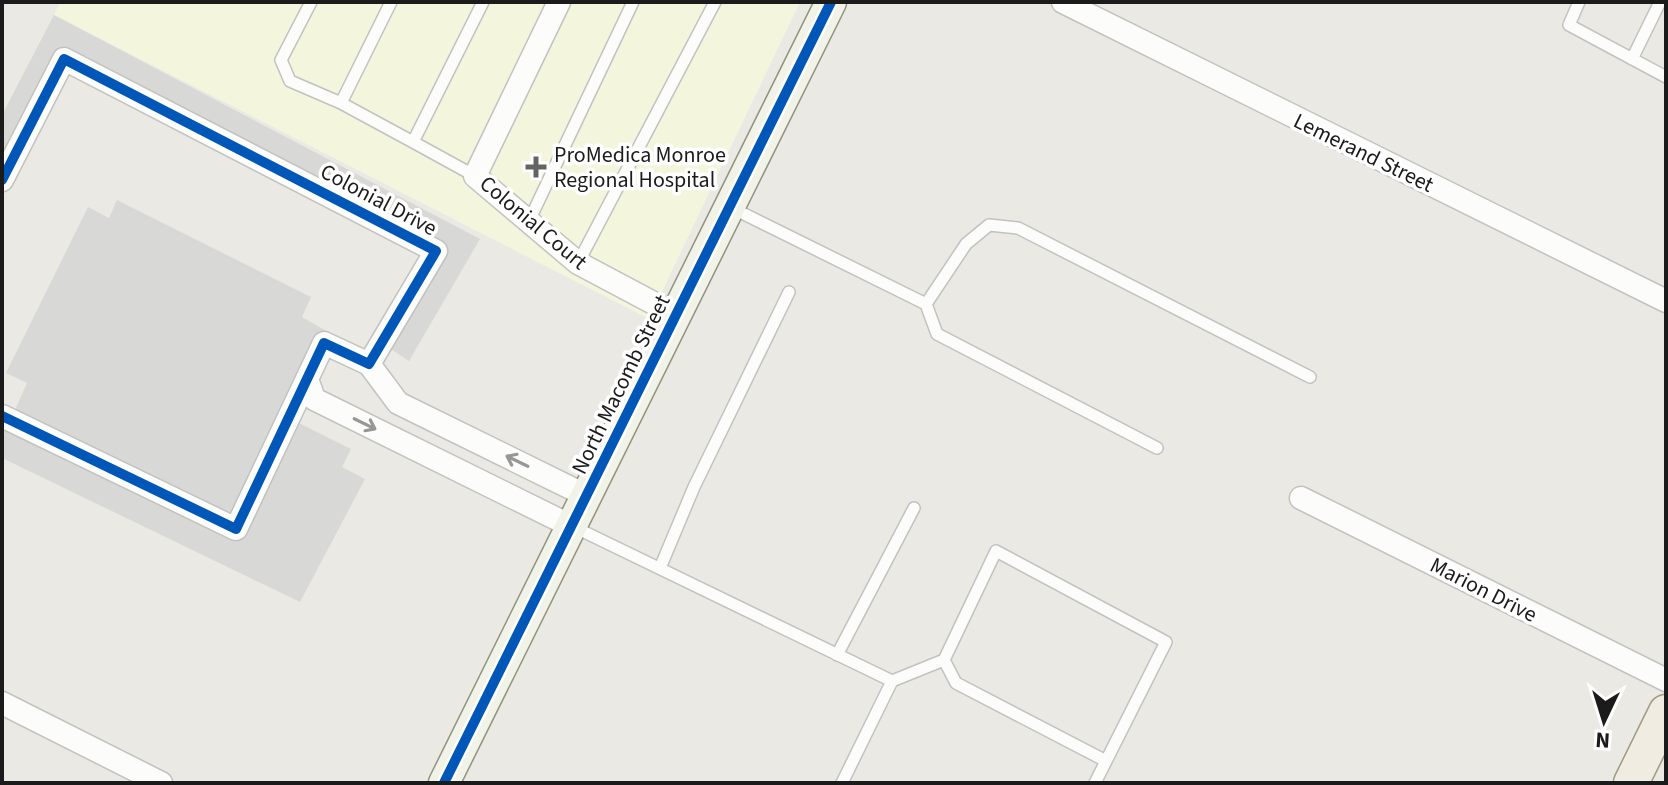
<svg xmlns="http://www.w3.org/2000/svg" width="1668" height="785" font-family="'Source Sans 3',sans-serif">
<rect width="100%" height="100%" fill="#eae9e4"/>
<path fill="#f3f5dd" d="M60,2h740l-151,317 -595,-304z"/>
<path fill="#d8d8d6" d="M54,15l426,224 -71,122 -27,-18 54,-92 -371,-192 -63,121v-65z
M117,200l194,97 -9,20 28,16 -41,85 62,31 -9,18 23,12 -65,123 -298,-144v-42l9,3 16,-36 -21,-10 82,-166 21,11z"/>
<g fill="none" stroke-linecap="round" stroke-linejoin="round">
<g stroke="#c2c2c0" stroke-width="14">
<path id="lane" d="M311,2l-30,58 9,21 51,22
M391,2l-50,101 72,39 70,-140
M1579,2l-10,23 97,52
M1632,59l28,-57
M413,142l62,34
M730,207l196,97 11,30 220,114
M529,221l104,-219
M578,263l137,-261
M926,304l40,-60 23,-19 29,3 292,149
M572,526l320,155
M660,568l34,-81 95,-195
M837,655l77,-147
M944,660l12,23 150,78
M842,783l50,-102 52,-21 52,-109 170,91 -71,141"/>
</g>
<g stroke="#c2c2c0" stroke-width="25">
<path id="street" d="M559,2l-84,174 103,87 98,52
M1063,2l603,299
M2,180l62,-121 372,192 -67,113 -45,-21 -88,186 -234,-113
M369,364l29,39 189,93
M307,379l7,20 257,127
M1301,498l365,182
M2,703l159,80"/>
</g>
<g stroke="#8f947c" stroke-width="33">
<path id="secondary" d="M444,783l387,-781"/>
</g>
<g stroke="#a09a81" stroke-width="37">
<path id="primary" d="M1631,783l35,-71"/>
</g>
<use href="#lane" stroke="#fcfcfb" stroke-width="11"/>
<use href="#street" stroke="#fcfcfb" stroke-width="22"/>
<use href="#secondary" stroke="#f1f2e8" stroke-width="30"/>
<use href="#primary" stroke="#f0ece2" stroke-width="34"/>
<g stroke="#fff" stroke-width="15">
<path id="cycleway" d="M2,180l62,-121 372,192 -67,113 -45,-21 -88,186 -234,-113
M444,783l387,-781"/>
</g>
<use href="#cycleway" stroke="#0057b8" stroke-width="10"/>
</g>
<defs><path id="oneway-shaft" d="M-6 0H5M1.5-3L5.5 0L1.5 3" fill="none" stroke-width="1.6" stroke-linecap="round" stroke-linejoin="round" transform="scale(2)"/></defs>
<g stroke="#979796">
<use href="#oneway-shaft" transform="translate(365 424) rotate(26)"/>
<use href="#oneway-shaft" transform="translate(517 461) rotate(-154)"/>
</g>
<path fill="#636361" stroke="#fff" stroke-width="3" d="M532 155h8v8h8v8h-8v8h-8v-8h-8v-8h8z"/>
<g text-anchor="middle" stroke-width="7" stroke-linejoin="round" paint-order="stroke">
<g font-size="22" fill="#1b1b1b" stroke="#fff">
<text transform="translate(1364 152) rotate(26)" y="8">Lemerand Street</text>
<text transform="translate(379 199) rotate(28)" y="8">Colonial Drive</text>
<text transform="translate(534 222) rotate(40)" y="8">Colonial Court</text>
<text transform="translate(620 384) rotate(-64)" y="8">North Macomb Street</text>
<text transform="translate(1484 589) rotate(27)" y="8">Marion Drive</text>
</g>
<g font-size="22" fill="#1b1b1b" stroke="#fff" text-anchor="start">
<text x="554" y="162">ProMedica Monroe<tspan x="554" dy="25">Regional Hospital</tspan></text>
</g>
</g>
<rect width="1668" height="785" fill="none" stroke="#1b1b1b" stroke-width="8"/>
<g transform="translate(1604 721) rotate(184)" stroke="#ffffff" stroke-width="6" paint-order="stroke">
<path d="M0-6L14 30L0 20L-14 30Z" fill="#1b1b1b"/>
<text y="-12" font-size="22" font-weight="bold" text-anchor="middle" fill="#1b1b1b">N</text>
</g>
</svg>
